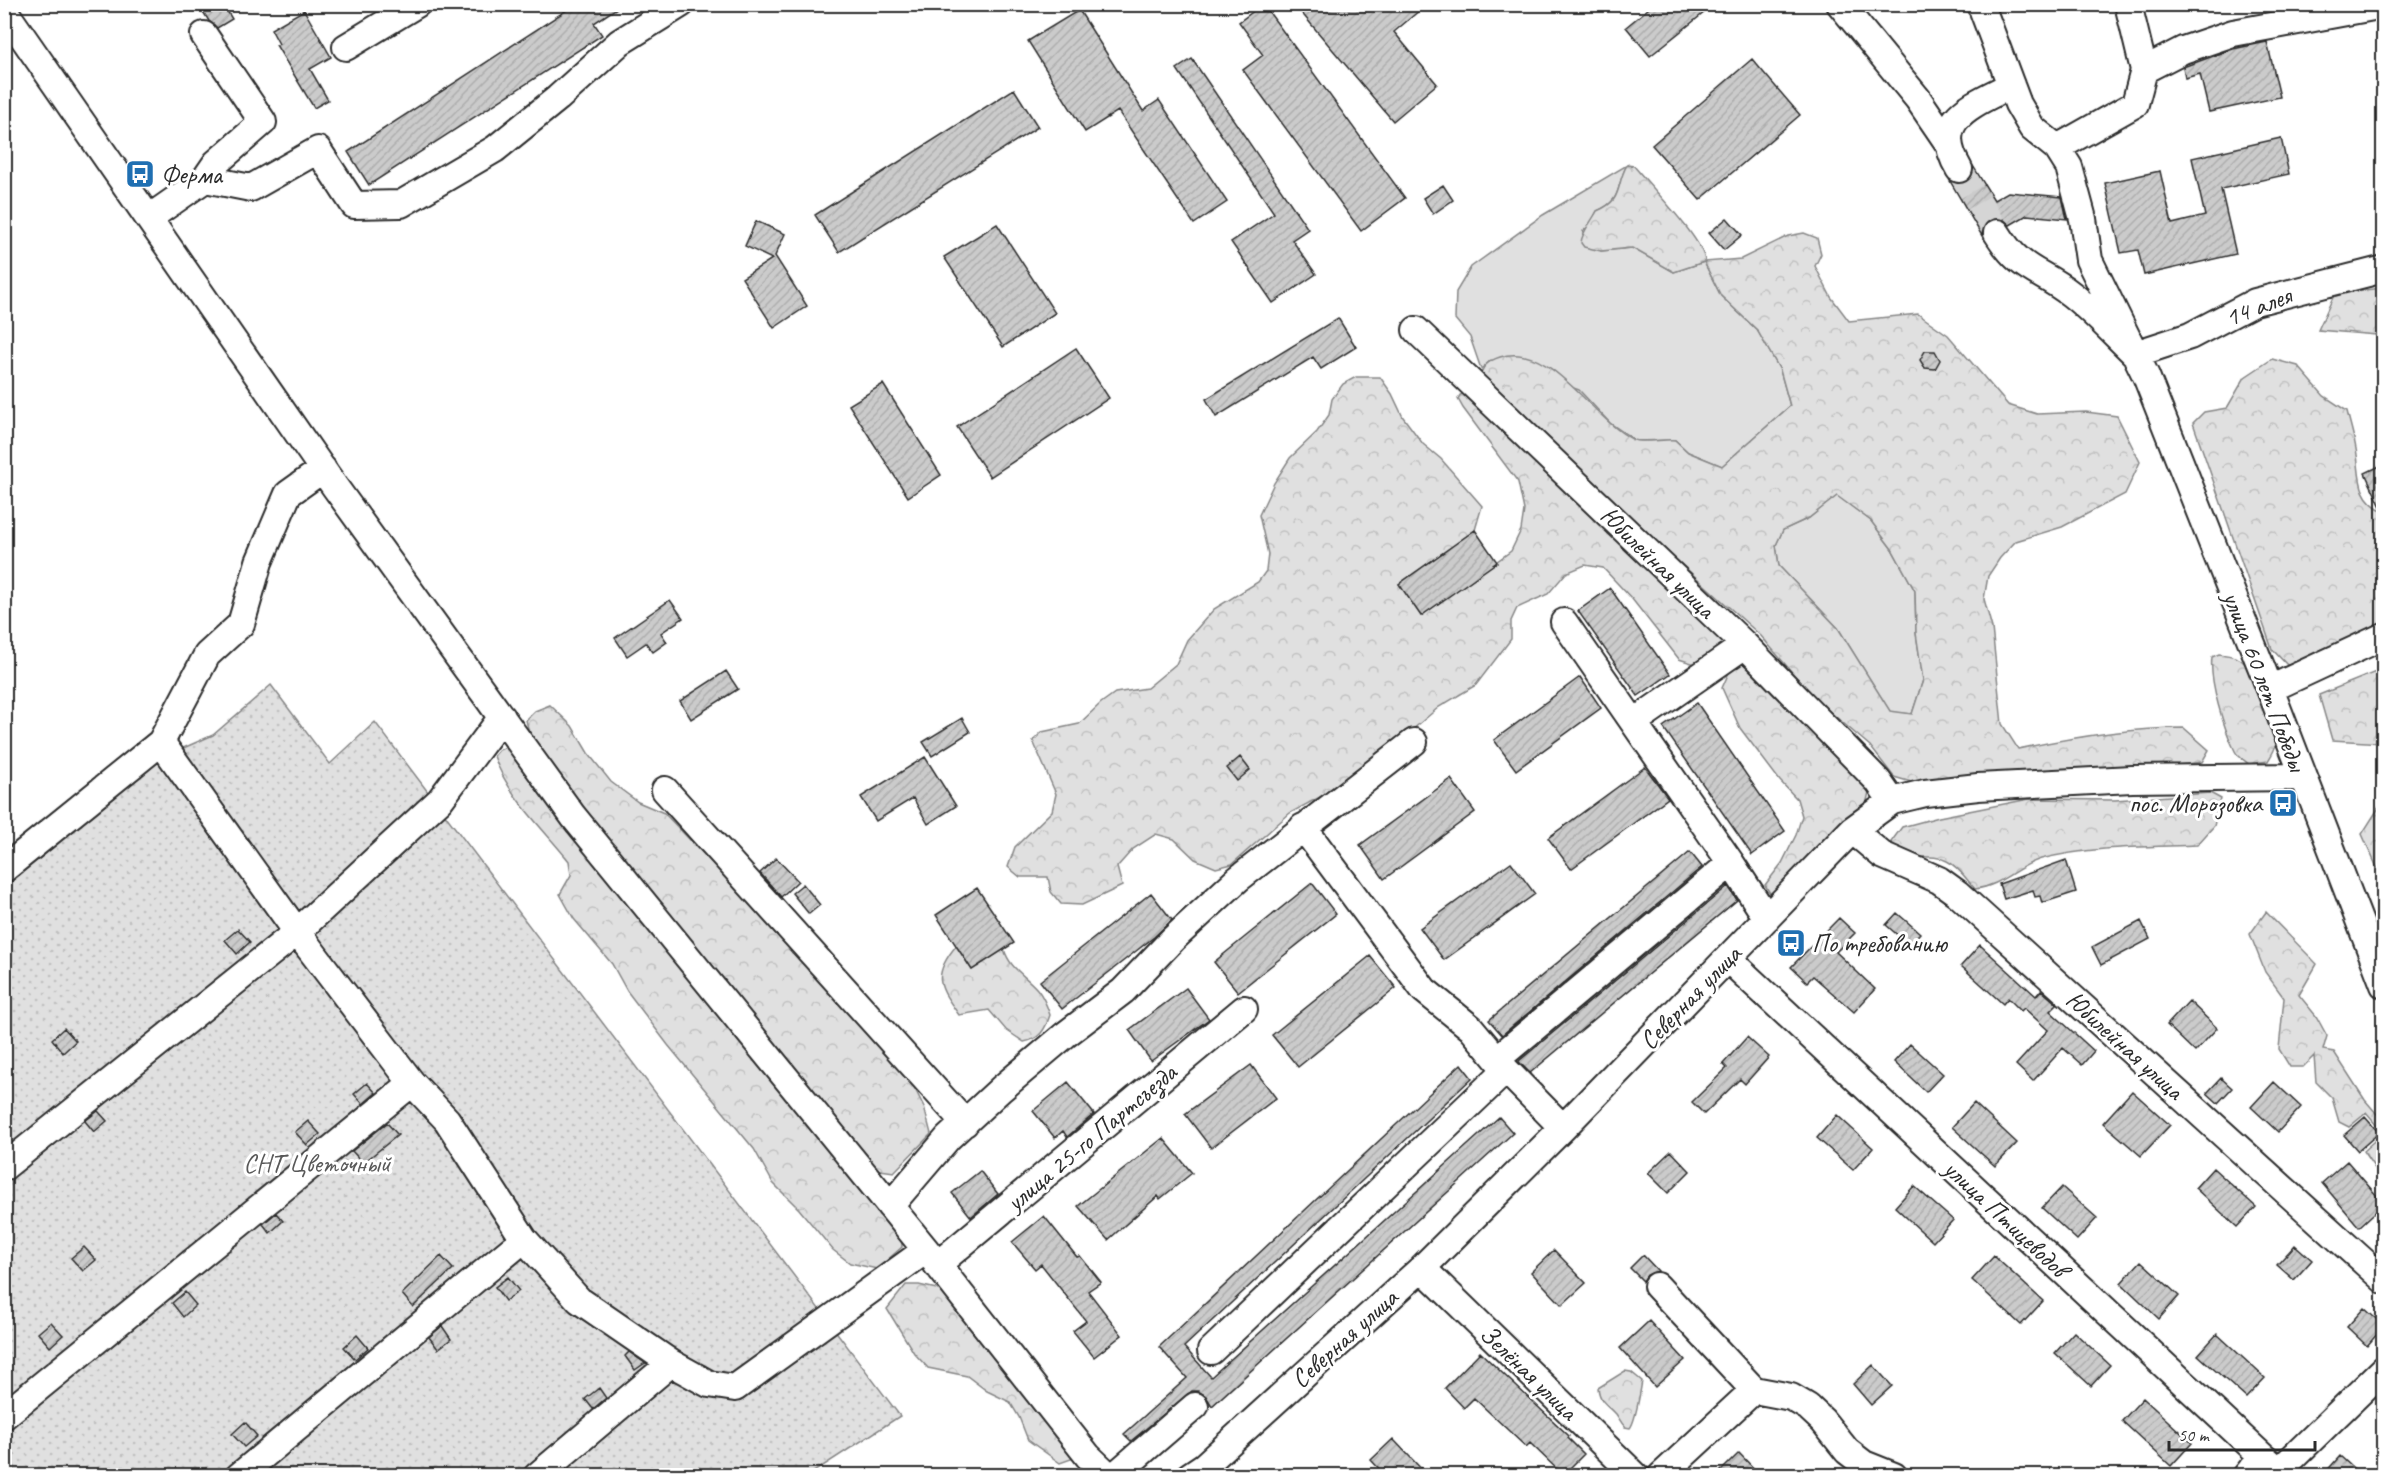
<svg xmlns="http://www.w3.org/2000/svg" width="2388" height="1480" font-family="Caveat,sans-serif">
<defs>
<pattern id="forest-crowns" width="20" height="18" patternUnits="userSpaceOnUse" patternTransform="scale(1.5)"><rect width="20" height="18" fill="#e0e0e0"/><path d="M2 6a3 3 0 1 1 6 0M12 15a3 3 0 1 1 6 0" fill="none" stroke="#c0c0c0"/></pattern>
<pattern id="garden-dots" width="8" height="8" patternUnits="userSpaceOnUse" patternTransform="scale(1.5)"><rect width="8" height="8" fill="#e0e0e0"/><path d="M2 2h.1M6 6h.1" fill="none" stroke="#c0c0c0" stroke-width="1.8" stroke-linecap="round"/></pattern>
<pattern id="building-hatch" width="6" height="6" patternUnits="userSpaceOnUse" patternTransform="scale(1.5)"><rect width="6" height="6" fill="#cbcbcb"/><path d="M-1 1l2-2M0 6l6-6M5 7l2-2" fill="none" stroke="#aeaeae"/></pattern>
</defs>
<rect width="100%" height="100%" fill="#fff"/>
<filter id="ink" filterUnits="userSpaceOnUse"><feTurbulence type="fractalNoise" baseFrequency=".0167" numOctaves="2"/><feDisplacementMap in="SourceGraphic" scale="12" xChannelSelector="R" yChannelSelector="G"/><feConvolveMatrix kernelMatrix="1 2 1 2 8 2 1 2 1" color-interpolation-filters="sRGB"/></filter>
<g filter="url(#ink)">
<path fill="#e0e0e0" stroke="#868686" stroke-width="1.5" d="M1627,165c-12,21 -3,35 -30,46l-7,14 -7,6 18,20 31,-3 42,24 30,-10 17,34 36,34 23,40 10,36 -68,60 -34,-14 -13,-12 -39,1 -26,-18 -31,-33 -88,-30 -10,9 -11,-32 -15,-18 1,-27 15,-25 72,-52z
M1837,495l34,26 21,28 23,42 1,42 7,47 -11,34 -22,-2 -52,-84 -59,-62 -3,-21 7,-15 26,-12z"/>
<path fill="url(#forest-crowns)" stroke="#868686" stroke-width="1.5" fill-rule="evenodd" d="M1627,165l7,1c15,19 71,75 71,96l36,-3 47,-23 16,-3 13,5 4,16 -6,12 16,31 18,24 69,-7 30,21 60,70 29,9 49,-2 31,4 23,46 -15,32 -63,33 -46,14 -16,17 -12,18 -4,23 8,29 10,96 16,25c55,-12 109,-21 166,-21l25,22 -7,12 -63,8 -221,14 -24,-7 -24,-31 -55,-47 -54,-63 -276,-249 -5,-9c2,-12 8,-17 20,-21 51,-17 93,64 134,83 7,3 32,-1 41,0l13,12 34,14 68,-60 -10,-36 -23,-40 -36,-34 -17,-34 -30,10 -42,-24 -31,3 -17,-4 -3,-4c0,-10 11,-22 16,-32 27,-11 18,-25 30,-46zM1837,496l34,25 21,28 23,42 1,42 7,47 -11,34 -22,-3 -52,-83 -59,-62 -3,-21 7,-15 26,-12z
M2383,288v55l-6,-8 -59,-5 17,-37z
M2272,359l26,7 26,30 23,15c3,13 7,25 9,38 5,25 -1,48 27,62v134l-57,25 -38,-4 -16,-17 -79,-226 11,-11 23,-4 18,-31z
M1356,377h24l12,17 11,23 20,27 18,15 41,47 -7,24 -76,54 22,32 90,-65 10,-21 3,-20 -6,-28 -55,-74 -5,-9 2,-4 6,-2 263,253 -31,19 -19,-6 -47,-60 -29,-31 -18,-3 -19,8 -18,21 -31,14 -6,13v18l-35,46 -37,22 -82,70 -67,36 -58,51 -16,4 -21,-9 -21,-20 -18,-5 -23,15 -16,18 5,19 -40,19 -21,-1 -10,-12 -3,-15h-28l-12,-10 7,-20 37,-36 4,-17 -23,-53 9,-9 37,-8 22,-21 14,-10 32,-5 29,-24 11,-24 27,-31 44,-27 8,-11 2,-17 -9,-39 15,-32 16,-25 27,-26 12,-17 3,-16 11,-15z
M2219,654c7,1 15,1 22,6 14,11 40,67 35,84 -1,6 -5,12 -8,17l-19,3c-5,-4 -12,-8 -14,-13 -11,-22 -26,-70 -23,-94z
M1742,662l26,17 103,105 -6,25 -94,86 -6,-10 17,-22 14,-28 6,-19 -5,-17 -17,-18 -40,-53 -18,-40 9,-20z
M2383,669v74l-51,-3 -13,-45z
M550,705l22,21 16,27 23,29 27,20 26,11 78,81 66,74 97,101 19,38 7,27 -37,38 -21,-3 -295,-365 -47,-63 -5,-21 9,-9z
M506,747l8,1 387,482 1,17 -25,22 -27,-6 -17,-13 -34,-41 -26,-26 -19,-34 -86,-104 -41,-54 -15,-27 -38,-45 -14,-25 11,-19 -2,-14c-26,-33 -61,-64 -75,-105l5,-6z
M2210,793l11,6 -7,27 -17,19c-51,2 -106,1 -156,14 -24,7 -39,27 -66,30 -8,-9 -17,-23 -28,-28 -20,-11 -43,6 -56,-19l11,-15 37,-10 90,-18 86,1z
M2383,801h1l-1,80 -21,-47z
M2266,912l51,52 -18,31 17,21 11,20 -4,14 11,2 31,48 18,21v59l-20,-29 20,-18 -17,-20 -17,14 -10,-5 -7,-24 -16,-16 -2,-26 -11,11h-13l-11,-18 5,-51 -19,-26 -15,-38z
M956,946l16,24 32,-21c6,20 21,26 33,40 7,8 10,17 13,26 -5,15 -10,24 -26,27l-18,-12 -17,-20 -30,5c-20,-28 -28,-39 -3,-69z
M906,1285h13l22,5 133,168 -14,5 -32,-23 -9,-23 -9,-15 -23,-11 -20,-15 -39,-8 -14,-15 -27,-44z
M1625,1371l6,1 11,9c-2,11 -6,40 -12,47l-5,-1c-4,-4 -6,-9 -9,-13 -9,-10 -16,-11 -18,-26z"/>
<path fill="url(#garden-dots)" stroke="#868686" stroke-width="1.5" d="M271,685l59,79 45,-42 525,694 -91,59 -804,1v-592l151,-124 57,-25z"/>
<path fill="url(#building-hatch)" stroke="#2b2b2b" stroke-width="1.5" d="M198,4h25l9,15 -15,9 -8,-7z
M576,4h47l-29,19 8,12 -233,150 -21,-33z
M1263,4l142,194 -44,33 -118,-161 20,-15 -24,-33z
M1294,4h133l-33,28 43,52 -44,37z
M1654,4h61l-65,52 -24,-29z
M304,10l27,47 -21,12 18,31 -14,8 -38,-63 3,-1 -8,-15z
M1079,10l64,101 16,-11 68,102 -33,22 -76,-113 -33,21 -57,-91z
M2267,42l13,55 -71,15 -9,-38 -15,4 -2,-11 50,-18z
M1192,59l116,170 -16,11 24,34 -43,29 -42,-61 43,-29 -97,-144z
M1752,59l48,56 -100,85 -48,-55z
M1014,89l24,38 -199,125 -24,-37z
M2281,138l8,36 -68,15 15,65 -92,21 -6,-25 -17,3 -16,-70 55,-12 12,53 33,-8 -13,-58z
M1973,166l21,34 14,-8 54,5 5,22 -40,-4 -17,10 -7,-6 -8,-1 -6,2 -5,6 -2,10 -32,-55 8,3 8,-2 5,-5z
M1443,185l10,15 -20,14 -10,-16z
M1727,218l15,17 -18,15 -15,-17z
M756,221l29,13 -10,22 32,50 -33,22 -32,-50 30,-19 -27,-13z
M997,224l58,89 -52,34 -59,-90z
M1338,318l18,29 -35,22 -8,-12 -97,60 -10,-18z
M1076,348l33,50 -119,79 -33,-50z
M1925,351h10l5,9 -5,9 -10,-1 -5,-8z
M883,384l58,91 -33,22 -59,-92z
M2384,464v49l-19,-40z
M1475,530l22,32 -76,54 -22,-32z
M1610,588l60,86 -32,22 -60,-85z
M670,600l13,18 -22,15 6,9 -14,10 -7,-9 -19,13 -12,-18z
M726,671l12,18 -47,30 -11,-18z
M1580,677l21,31 -85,62 -22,-30z
M1697,703l88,128 -33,24 -89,-128z
M962,718l8,14 -38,24 -9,-14z
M925,757l31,49 -28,18 -15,-26 -37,23 -15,-24z
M1240,757l10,13 -13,11 -10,-13z
M1645,767l23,31 -97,71 -23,-31z
M1451,779l24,33 -91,67 -24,-34z
M1690,852l12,15 -200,168 -13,-15z
M776,858l22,23 -17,16 -21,-24z
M2066,860l10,32 -34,11 -2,-7 -5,1 -2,-7 -29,9 -5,-15z
M1511,862l24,32 -91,66 -24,-32z
M1312,883l24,31 -98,78 -24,-30z
M803,884l17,21 -11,9 -17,-21z
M1728,886l9,14 -207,173 -10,-10 -1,-2z
M977,888l37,55 -42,27 -36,-55z
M1151,893l21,27 -18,17 -92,72 -22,-28z
M1897,913l23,20 -11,12 -23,-20z
M1839,918l16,15 -19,19 39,37 -21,23 -41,-36 -6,6 -16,-15z
M2141,921l9,18 -49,26 -9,-18z
M238,929l12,13 -13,12 -12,-14z
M1980,945l56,51 5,-6 16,14 -7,7 44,40 -12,14 -19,-17 -30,33 -17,-16 32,-35 -24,-22 -3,3 -13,-13 -5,6 -42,-38z
M1370,956l26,32 -98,79 -26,-32z
M1186,988l23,31 -58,42 -22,-31z
M2189,1001l28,27 -22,24 -28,-27z
M64,1028l12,13 -13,12 -11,-14z
M1747,1037l22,20 -24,27 -5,-5 -36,35 -12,-12 35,-34 -4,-4z
M1910,1044l33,30 -17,18 -32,-30z
M1461,1064l11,14 -288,269 27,30 288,-260 14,16 -301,273 -6,-10 -8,-5h-6l-61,50 -7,-7 63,-56 -28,-31z
M1251,1065l25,33 -65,50 -26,-34z
M2221,1078l11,10 -14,15 -11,-10z
M1068,1082l26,32 -27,23 -4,-6 -8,7 -22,-27z
M2274,1082l27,25 -23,25 -27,-25z
M367,1083l9,10 -13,11 -9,-10z
M2132,1091l38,34 -29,31 -38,-33z
M1974,1103l43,40 -22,23 -43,-39z
M98,1111l9,10 -13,11 -9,-11z
M1837,1115l36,33 -20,22 -36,-32z
M2365,1117l14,16 -21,18 -14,-16z
M308,1121l12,13 -13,11 -12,-13z
M387,1123l11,12 -35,28 -11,-12z
M1163,1138l29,35 -32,26 -2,-3 -50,44 -30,-34z
M1671,1151l19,20 -22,22 -20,-20z
M2347,1161l37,43 -25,23 -37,-44z
M2213,1168l43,39 -19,20 -42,-39z
M980,1171l18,23 -27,23 -19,-24z
M1914,1186l39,34 -20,22 -38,-35z
M2062,1187l35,31 -20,22 -35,-32z
M276,1213l7,8 -13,12 -7,-9z
M1044,1216l33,41 3,-1 21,26 -13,9 34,44 -28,22 -21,-26 13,-10 -45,-57 -6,5 -23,-27z
M2295,1245l17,15 -18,20 -17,-15z
M84,1247l12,13 -13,11 -12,-13z
M1554,1250l32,33 -24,22 -31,-33z
M1643,1255l15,16 -11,4 -4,6 -13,-13z
M441,1256l12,13 -40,38 -11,-13z
M1994,1256l49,45 -22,24 -49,-45z
M2141,1261l38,35 -20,23 -38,-36z
M508,1277l11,14 -14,10 -10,-14z
M185,1292l11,13 -13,12 -11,-14z
M2364,1308l20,18 -17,20 -20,-19z
M1649,1321l36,39 -30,27 -35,-39z
M51,1322l12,13 -13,12 -12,-14z
M442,1326l9,13 -13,10 -9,-12z
M2074,1332l36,33 -19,21 -36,-33z
M2217,1334l48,44 -19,20 -48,-43z
M357,1335l11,13 -13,11 -11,-12z
M629,1352l16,11 -10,7 -10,-14z
M1480,1352l89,84 -1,2 16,16 -21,21 -33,-32 -4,4 -52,-49 -10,10 -19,-20z
M1873,1365l19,21 -21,19 -18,-21z
M599,1388l7,10 -13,11 -8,-10z
M2143,1398l49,45 -21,23 -49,-45z
M245,1422l12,14 -13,11 -12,-13z
M1393,1439l35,37h-42l-15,-16z
M1739,1453l22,23h-45z
M2340,1456l22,20h-40z"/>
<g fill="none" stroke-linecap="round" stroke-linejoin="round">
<path stroke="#d5d5d5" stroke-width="26" stroke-dasharray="26 13" stroke-linecap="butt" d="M1959,169l38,64"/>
<g stroke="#2b2b2b" stroke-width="30">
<path id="minor" d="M1840,4l78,95 30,44
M1979,4l3,4 36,96 14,24 25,20 12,19 14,52 6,41 57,116 124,313 114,296
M4,10l331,477 238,329 353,434 162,206 21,20
M346,47l71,-43
M2144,70l39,-20 50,-17 151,-28
M2057,148l78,-44 9,-34 -16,-66
M1959,169c-30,-51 14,-64 52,-84
M205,179l46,9 67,-38 36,55 47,-1 94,-55 63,-51 62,-56 61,-38
M149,218l56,-39 11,-16 47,-41 -59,-87
M1997,233c24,39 42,36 74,61 23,18 43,40 64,60l55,-18 65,-34 129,-33
M1416,330l329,315 133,136 14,20
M323,469l-35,25 -29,68 -18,62 -34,31 -46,87 136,190 115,151 35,37 77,119 55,61 92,63
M1564,622l167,241 36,55
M2270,689l114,-53
M1634,722l111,-77
M665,790l300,333
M1303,827l121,163 47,38 35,42 57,58
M1852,830l30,25 57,25 18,13 427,387
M4,869l157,-127
M1728,959l534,497 24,20
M1497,1059l234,-196
M4,1167l293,-235 143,-132 62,-83
M890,1206l58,-68 53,-49 64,-54 58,-44 50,-52 65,-60 176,-137
M937,1265l307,-256
M1422,1268l214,208
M1657,1286l97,104 37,7 17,10 15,14 24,30 17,13 30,12
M1211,1351l295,-281
M4,1416l408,-333
M2280,1470l104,-101
M239,1476l285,-237
M537,1476l134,-113 38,21 26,4 191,-138
M1114,1476l81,-70
M1189,1476l15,-10 218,-198 141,-140 289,-298 40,-29 33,-8 53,-6 154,-8 170,-2
M1661,1476l93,-86
M2246,1476l16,-20"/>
</g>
<use href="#minor" stroke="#fff" stroke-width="26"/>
</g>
</g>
<defs>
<g id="bus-square" transform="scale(1.5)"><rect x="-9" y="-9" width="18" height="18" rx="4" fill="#1f6fb2" stroke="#fff"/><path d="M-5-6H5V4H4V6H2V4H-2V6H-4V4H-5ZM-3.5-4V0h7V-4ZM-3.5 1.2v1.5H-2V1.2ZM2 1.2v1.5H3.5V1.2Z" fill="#fff"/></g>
</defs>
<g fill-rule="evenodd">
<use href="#bus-square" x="140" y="174"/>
<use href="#bus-square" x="2283" y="803"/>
<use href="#bus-square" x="1791" y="943"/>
</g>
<g text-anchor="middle" stroke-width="6" stroke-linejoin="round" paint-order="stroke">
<g font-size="26" fill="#2b2b2b" stroke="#fff" text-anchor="start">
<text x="161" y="183">Ферма</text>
<text x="2262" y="812" text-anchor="end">пос. Морозовка</text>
<text x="1812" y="952">По требованию</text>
</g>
<g font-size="26" fill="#2b2b2b" stroke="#fff">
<text transform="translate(2258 306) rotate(-21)" y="9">14 алея</text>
<text transform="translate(1658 562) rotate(44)" y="9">Юбилейная улица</text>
<text transform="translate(2265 681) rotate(69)" y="9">улица 60 лет Победы</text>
<text transform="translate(1690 997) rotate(-46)" y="9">Северная улица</text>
<text transform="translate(2125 1045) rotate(42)" y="9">Юбилейная улица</text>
<text transform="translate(1091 1137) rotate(-40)" y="9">улица 25-го Партсъезда</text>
<text transform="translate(2006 1218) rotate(43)" y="9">улица Птицеводов</text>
<text transform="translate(1344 1338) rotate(-42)" y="9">Северная улица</text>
<text transform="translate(1529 1372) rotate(44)" y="9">Зелёная улица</text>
</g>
<g font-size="26" fill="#585858" stroke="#fff">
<text x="317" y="1172">СНТ Цветочный</text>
</g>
</g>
<rect width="2388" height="1480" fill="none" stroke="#fff" stroke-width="24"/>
<rect x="12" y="12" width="2364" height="1456" fill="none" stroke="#2b2b2b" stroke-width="2" filter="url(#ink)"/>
<path d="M2169 1441v9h146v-9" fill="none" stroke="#2b2b2b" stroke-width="3"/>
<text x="2178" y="1441" font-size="18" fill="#2b2b2b" stroke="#ffffff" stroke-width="4.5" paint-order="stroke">50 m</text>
</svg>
